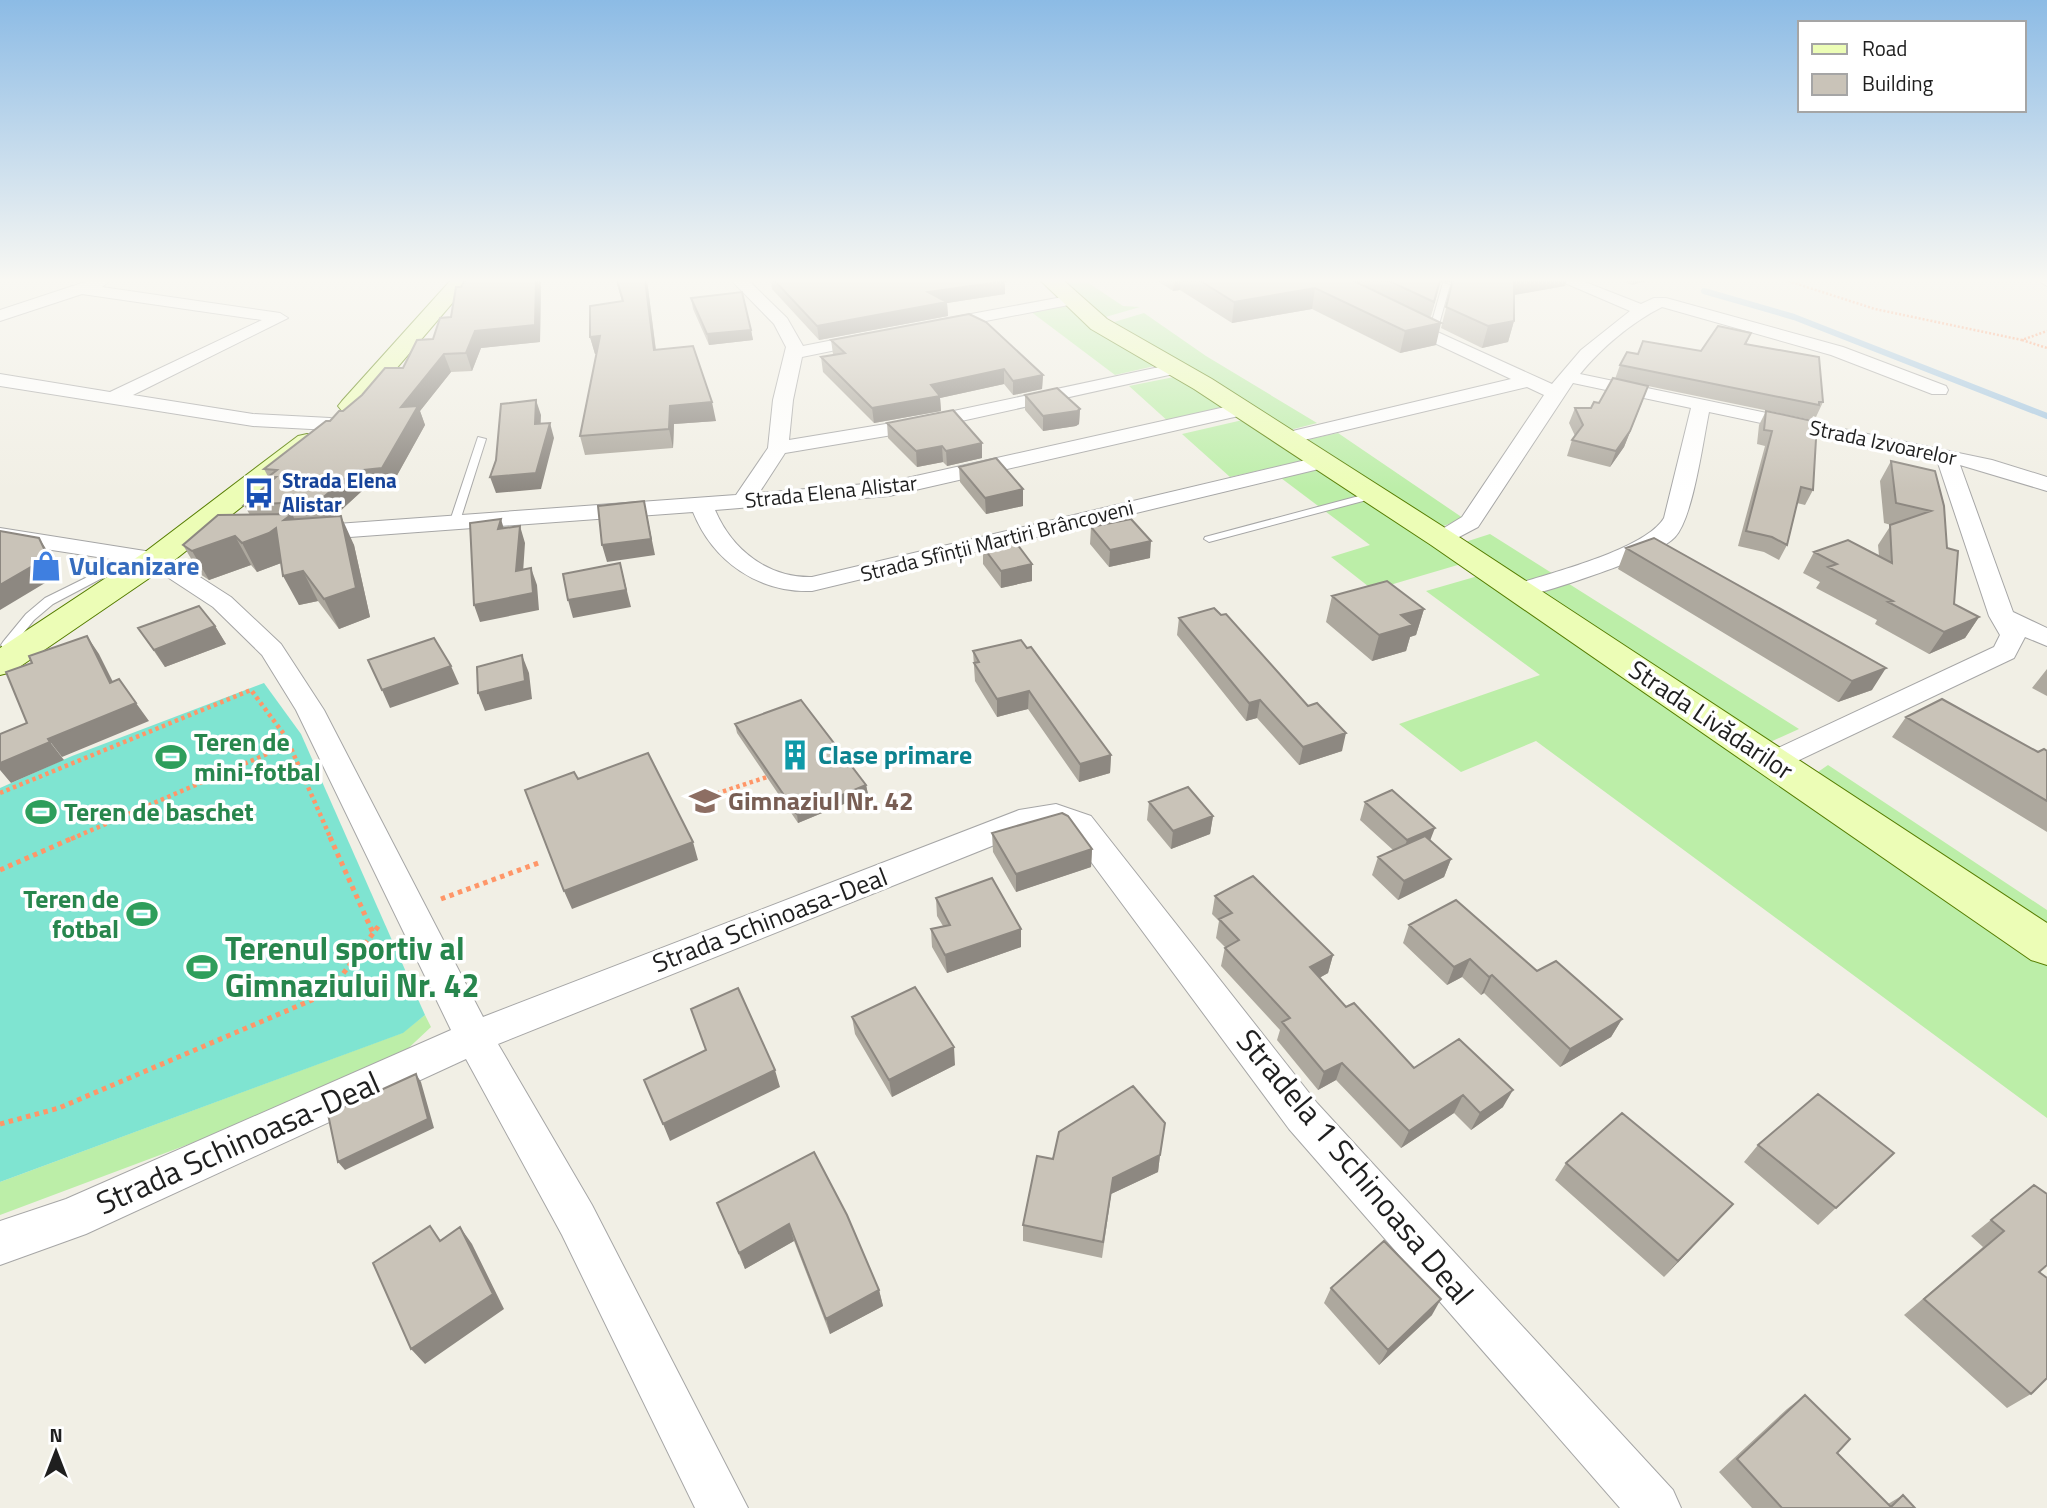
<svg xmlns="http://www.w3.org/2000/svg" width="2047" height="1508" font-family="'Titillium Web',sans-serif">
<rect width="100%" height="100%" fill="#f1efe5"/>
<path fill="#bceea8" d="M1059,280h25l39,26 17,1 -38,11z
M1066,305l26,25 67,35 -44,10 -85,-64z
M1144,313l62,43 111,67 -27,7 -69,-45 -107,-63z
M1179,376l52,33 -61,14 -41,-37z
M1247,419l60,41 -77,17 -48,-43z
M1338,433l125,85 -24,10 -134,-88z
M1316,469l145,95 -88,26 -42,-33 39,-12 -89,-67z
M1490,534l309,195 -31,14 -306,-200z
M1478,576l569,390v152l-511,-377 -75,31 -62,-48 141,-49 -114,-84z
M1828,765l219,145v16l-232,-152z
M425,1015l6,12 -47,44 -384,144v-33l402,-149z"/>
<path fill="#7fe4d1" d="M264,683l37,51 124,281 -22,18 -403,149v-394l72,-32z"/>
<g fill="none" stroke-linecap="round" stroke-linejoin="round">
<path stroke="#a3c6e1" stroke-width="6" d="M1704,291l90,26 253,99"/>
<g stroke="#a6a6a6" stroke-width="2">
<path id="lane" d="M1443,283l7,2 -14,50 -4,2 -4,-2z
M478,437l8,2 -27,85 -1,2h-8l-1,-2z
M1374,492l5,3 -1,2 -169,45 -5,-3 1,-2z
M136,553l6,3 -2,2 -87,46 -19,16 -23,28h-8l-2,-3 2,-3 23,-28 19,-16z"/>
</g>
<g stroke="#a6a6a6" stroke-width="2">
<path id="street" d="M91,280h14l2,3 -5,4 178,26 8,5 -155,77 120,19 77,4 7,2 3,4 -3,4 -7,2 -77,-4 -253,-40v-12l110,18 152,-72 -180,-26 -82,27v-11z
M731,280h17l39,38 16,28 66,-13 9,5 -3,4 -73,15 -9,43 -4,40 127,-21 262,-56 9,5 -9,5 -262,58 -131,22 -26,40 130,-11 354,-79 10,6 -10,6 -354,81 -174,14c17,40 53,68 97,67l511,-121 7,2 4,4 -4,4 -7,2 -511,123c-53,2 -99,-29 -119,-79l-384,28 -8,-2 -4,-5 4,-5 8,-2 427,-31 32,-47 5,-48 13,-53 -12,-23z
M1558,280h22l61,24 13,-6h12l177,49 103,39 2,4 -2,4h-14l-101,-39 -169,-48c-30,15 -61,41 -82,67l412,86 55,17v14l-87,-26 53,147 34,16v18l-22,-9 -11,21 -240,114 -11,-3 -4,-7 4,-7 231,-108 6,-12 -11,-19 -52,-156 -228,-48c-6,29 -16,106 -34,125 -18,20 -126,54 -156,61l-9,-2 -3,-5 3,-5c37,-12 135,-36 154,-68l27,-110 -118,-25 -95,144 -36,19 -8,-2 -4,-5 4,-5 28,-17 82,-122 -17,-8 -240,57 -7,-2 -3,-4 3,-4 231,-55 -117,-55 -2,-4 8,-5 152,69 29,-34 49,-39z
M2037,280h10v6z
M1073,295l6,2 2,3 -2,3 -140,27 -9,-5 9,-5z
M0,528l164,26 67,43 50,47 43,66 159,307 536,-207 37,-6 35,12 226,287 356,387 8,18h-61l-331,-379 -220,-297 -13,-6 -19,2 -539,216 94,161 156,303h-53l-133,-273 -96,-176 -380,175 -86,31v-44l66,-22 385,-169 -155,-320 -34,-55 -49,-48 -64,-42 -149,-23z"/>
</g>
<g stroke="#567d00" stroke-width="2">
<path id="secondary" d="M451,280h21l-112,131 -9,3 -9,-3 -4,-5 4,-5z
M1040,280h23l44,39 105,60 241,154 594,390v42l-16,-5 -600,-415 -237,-156 -103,-60z
M307,434l9,2 4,6 -4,6 -149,118 -155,106 -12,3v-27l145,-96 153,-116z"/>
</g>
<path stroke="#ff9668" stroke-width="2.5" stroke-dasharray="2 2" stroke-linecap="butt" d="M1788,281l87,28 147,31 25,-9
M2022,340l25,8"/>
<path stroke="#ff9668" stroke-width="4.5" stroke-dasharray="3.5 3.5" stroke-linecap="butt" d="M0,793l251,-103 35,47 45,102
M703,798l64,-21
M71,839l219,-95"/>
<path stroke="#ff9668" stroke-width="5" stroke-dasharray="4.5 4.5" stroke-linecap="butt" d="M330,837l43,96
M0,870l75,-33
M441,899l100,-37
M0,1124l59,-16 260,-111 18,-15 43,-58"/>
<use href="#lane" fill="#fff" fill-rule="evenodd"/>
<use href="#street" fill="#fff" fill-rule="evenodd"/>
<use href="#secondary" fill="#ecfdb6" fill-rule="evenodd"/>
</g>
<path fill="#ada89e" d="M465,280h76l-1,62 -59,6 -9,23 -21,1 -31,39 5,14 -35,63 -27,2 -29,27 20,28 16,72 -31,12 -21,-28 -19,4 -18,-42 -24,9 -6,-7 -42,15 -9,-6 -17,-29 67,-30 -6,-10 27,-23 -7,-13 139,-101 30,-29 18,-22 10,-30z
M616,280h31l9,70 60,71 -42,3 -1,24 -88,7 -5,-19 17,-82h-2l-5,-17 32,-36z
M771,280l234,1v13l-58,9 1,13 -129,24 -47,-51z
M1156,280h411l-2,6 -51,9v26l-6,21 -26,6 -41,-20 11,-43 -1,-3h-11l-10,36 6,27 -36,8 -88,-44 -80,14 -52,-33 -7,1z
M1619,280h31l-18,5z
M691,298l60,32 2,10 -44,5 -16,-36z
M1751,333l-5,12 77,57 -7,15 -3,-1 -1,4 -164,-34 -24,61 -14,20 -43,-11 5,-16 3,-4 -6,-13 6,-15h16l8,-5 16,-24 5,-14 18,-11 63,-3z
M831,340l212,35 -1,14 -29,6 -9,-11 -64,14 1,13 -67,12 -51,-51 -2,-15 13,-2 -1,-1z
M1025,395l55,14 -1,15 -3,2 -33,5 -18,-21z
M1766,411l47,79 -8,15 -8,-2 -10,42 -8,15 -15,-8 -26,-6 27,-100 -8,-2 2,-19z
M887,423l95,35 -35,8 -4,-4 -26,5 -29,-29z
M1891,461l44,10 19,133 25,13 -14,21 -36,16 -54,-30 2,-4 -61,-32 4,-6 -17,-9 11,-21 65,4 -1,-11 13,-20 -7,-2 -4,-42z
M959,467l64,39 -37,8 -26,-32z
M1091,527l59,31 -41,9 -19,-23z
M983,547l49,34 -31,7 -18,-24z
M1626,548l246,142 -34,12 -220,-133z
M1332,596l92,13 -8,26 -6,2 -4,14 -34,10 -46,-39z
M1179,618l163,133 -43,14 -42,-47 -11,3 -69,-86z
M215,626l11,18 -61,23 -27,-39z
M1021,640l90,115 -1,18 -31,9 -51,-73 -31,8 -22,-36 -2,-30z
M2047,669v27l-15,-8z
M1906,717l132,35 9,-1v81l-155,-95z
M735,724l131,61 2,9 -70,29 -61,-90z
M1149,802l64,14 -3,18 -39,15 -24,-29z
M1365,802l65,39 21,18 -7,18 -46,23 -26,-25 6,-18 15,-7 -33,-30z
M992,833l100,16 -1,18 -75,25 -23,-40z
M1215,896l118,59 -5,18 -9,5 27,29 68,61 89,39 -32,23 -17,-17 -53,35 -65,-68 -18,10 -41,-50 3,-10 -59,-64 4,-19 -9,-9 3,-17 -7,-7z
M936,898l85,49 -74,26 -15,-26 -1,-18 12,-3 -6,-10z
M1409,925l128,46 85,48 -11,18 -51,30 -76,-74 -3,2 -19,-18 -15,8 -44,-42z
M852,1017l103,48 -63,32 -37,-63z
M1758,1145l136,8 -76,72 -74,-63z
M814,1152l65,138 4,16 -53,28 -36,-93 -49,28 -28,-66z
M1160,1155l-2,17 -47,22 -9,64 -79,-17v-16l30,-66z
M1566,1163l167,41 -69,73 -109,-97z
M2034,1185l5,87 -8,122 -24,14 -103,-93 79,-68 -12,-11z
M1331,1288l101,27 -53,50 -55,-62z
M1805,1395l32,58 51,51 15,-9 12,13h-163l-33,-36 68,-63z"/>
<path fill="#8d8881" d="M536,280h5l-1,62 -59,6 -9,23 -6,-18 9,-22z
M645,280h2l11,88 -4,-18z
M1174,280h7l-1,10 -7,1z
M1440,280h1l-12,43 5,-21z
M1513,280h54l-2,6 -57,10z
M1634,280h16l-18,5z
M1005,281v13l-58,9 1,13 -129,24 -2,-14 111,-34z
M1315,288l-3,21 -80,14 2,-21z
M1514,321l-6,21 -26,6 6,-22z
M1441,323l-5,22 -36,8 5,-22z
M751,330l2,10 -44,5 -2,-11z
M600,336l5,17 -10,1 -5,-17z
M444,354l7,18 -31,39 5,14 -35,63 -27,2 -34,31 -10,-20 82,-94z
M1004,369v15l-64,14 1,13 -67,12 -2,-15 59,-23z
M1043,375l-1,14 -29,6v-14z
M536,400l5,15 -1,24 -5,-15z
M1643,400l-19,47 -14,20 6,-16z
M712,402l4,19 -42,3 -1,24 -4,-19 1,-23z
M1080,409l-1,15 -3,2 -33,5v-15z
M550,423l4,15 -13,51 -45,4 -6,-16z
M982,443v15l-35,8 -1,-15z
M942,446l1,16 -26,5 -1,-16z
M1023,489v17l-37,8 -1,-16z
M644,501l11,54 -48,7 -5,-17z
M292,514l14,28 -22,-22z
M341,516l13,29 16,72 -31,12 -15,-30z
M501,519l5,17 -8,-7z
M520,526l5,17 -3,45 -6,-17z
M276,528l8,34 -27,10 -15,-29z
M235,536l16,29 -42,15 -17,-29z
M39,538l11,17 10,19 -60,36v-25z
M1151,541l-1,17 -41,9 1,-17z
M620,563l11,44 -58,11 -5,-18z
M1032,564v17l-31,7v-17z
M531,568l6,17 2,25 -59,12 -6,-17z
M303,571l15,30 -19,4 -16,-29z
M1424,609l-8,26 -6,2 -4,14 -34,10 7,-26 22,-20z
M1979,617l-14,21 -36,16 15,-22z
M215,626l11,18 -61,23 -11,-17z
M87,636l12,18 23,46 -12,-17z
M522,655l7,18 3,26 -47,12 -7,-18z
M451,666l8,18 -69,24 -8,-18z
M1886,668l-14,22 -34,12 14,-21z
M1029,691l-1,18 -31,8v-18z
M1260,700l-3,18 -11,3 3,-18z
M136,703l13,18 -87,36 -14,-18z
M1346,733l-4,18 -43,14 4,-18z
M50,742l14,18 -53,23 -11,-13v-7z
M1111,755l-1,18 -31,9 1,-18z
M866,785l2,9 -70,29 -1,-9z
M1213,816l-3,18 -39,15 2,-18z
M1435,828l-7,18 -27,12 6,-18z
M693,842l5,18 -126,49 -8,-18z
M1092,849l-1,18 -75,25v-18z
M1451,859l-7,18 -46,23 6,-19z
M1021,929v18l-74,26 -2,-18z
M1333,955l-5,18 -23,13 5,-19z
M1470,959l-8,18 -15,8 7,-18z
M1492,975l-8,18 -3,2 8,-18z
M1622,1019l-11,18 -51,30 10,-18z
M954,1047l1,18 -63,32 -3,-17z
M1342,1063l-6,17 -18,10 6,-18z
M775,1070l5,17 -110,54 -7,-17z
M416,1074l5,8 13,46 -89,42 -7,-8z
M1513,1090l-10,17 -32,23 9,-17z
M1463,1095l-9,18 -53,35 8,-17z
M1160,1155l-2,17 -47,22 -9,64 11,-80z
M1733,1204l-15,16 -54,57 14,-16z
M789,1224l5,17 -49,28 -6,-16z
M460,1227l12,17 32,65 -79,55 -14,-15z
M879,1290l4,16 -53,28 -4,-15z
M1441,1299l-9,16 -53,50 9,-15z"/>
<path fill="#c9c3b8" stroke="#8d8881" stroke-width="2" d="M465,280h71l-1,45 -60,6 -9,22 -22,1 -43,53 17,-1 -36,62 -28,3 -35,30 -75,4 32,-28h-8l9,-7 -13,-1 62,-48h4l9,-10h4l19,-16 23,-27h18l14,-28 16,-1 7,-21 11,-1 5,-30h5z
M617,280h28l9,70 39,-4 19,56 -42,4 -1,23 -89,7 20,-100 -10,1v-31l33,-5z
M774,280h231v1l-77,11 19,10 -130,24z
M1199,280h153l89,43 -36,8 -90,-43 -81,14z
M1387,280h53l-6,22z
M1453,280h61v41l-26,5 -42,-19z
M742,292l9,38 -44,4 -16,-36z
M969,314l17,8 57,53 -30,6 -9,-12 -73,16 9,11 -68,12 -51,-51 24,-4 -14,-13z
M1718,326l33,7 -6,11 74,13 4,45h-4v3l-199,-40 7,-13 11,2 5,-13 58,10z
M1613,378l35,8 -18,45 -14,20 -44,-11 11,-15 -8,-17h16l3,-6 5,1z
M1057,388l23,21 -3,2 -34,5 -18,-21z
M536,400l-1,24 15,-1 -14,50 -46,4 6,-17 5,-56z
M953,410l29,33 -36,8 -4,-5 -26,5 -29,-28z
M1766,411l51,11 -4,68 -12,-3 -14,58 -15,-8 -26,-6 26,-100 -8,-1z
M996,458l27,31 -38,9 -26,-31z
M1891,461l44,10 9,35 3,42 11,3 -4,53 25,13 -35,15 -56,-30 5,-1 -65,-34 9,-3 -23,-12 34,-12 44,23 -2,-38 41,-14 -35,-8z
M644,501l7,38 -49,6 -4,-39z
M292,514l-8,6 57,-4 15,72 -32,11 -21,-28 -20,5 -7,-48 -7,5 -27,10 -7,-7 -43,15 -9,-6 35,-30z
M501,519l-3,10 22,-3 -4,45 15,-3 2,25 -59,12 -4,-82z
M1131,519l20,22 -41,9 -19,-23z
M0,531l39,7 9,19 -48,28z
M1654,538l232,130 -34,13 -226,-133z
M1014,540l18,24 -31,7 -18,-24z
M620,563l6,27 -58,10 -5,-26z
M1387,581l37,28 -23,6 12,10 -34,10 -47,-39z
M199,606l16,20 -61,24 -16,-22z
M1214,608l7,7 5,-1 82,92 9,-3 29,30 -43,14 -43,-47 -11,3 -70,-85z
M87,636l23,47 9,-4 17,24 -88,36 2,3 -50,21v-29l27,-11 -21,-51 26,-9 -3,-7z
M434,638l17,28 -69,24 -14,-30z
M1021,640l6,8 4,-1 80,108 -31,9 -51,-73 -32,8 -23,-36 5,-1 -6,-11z
M522,655l3,26 -47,12 -1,-26z
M1942,699l96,53 6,-3 3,2v50l-141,-84z
M801,700l65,85 -69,29 -62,-90z
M648,753l45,89 -129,49 -39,-101 49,-18 4,7z
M1188,787l25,29 -40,15 -24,-29z
M1392,790l43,38 -28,12 -42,-38z
M1062,813l6,3 24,33 -76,25 -24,-41z
M1425,836l26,23 -47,22 -26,-24z
M1253,876l80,79 -23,12 36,40 8,-4 60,65 45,-29 54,51 -33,23 -17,-18 -54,36 -67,-68 -18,9 -42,-50 8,-4 -65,-70 14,-8 -20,-21 13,-6 -17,-17z
M992,878l29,51 -76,26 -14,-26 19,-4 -14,-27z
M1456,900l81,71 19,-10 66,58 -52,30 -78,-74 -3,2 -19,-18 -16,8 -45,-42z
M915,987l39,60 -65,33 -37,-63z
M738,988l37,82 -112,54 -19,-44 62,-30 -15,-41z
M416,1074l12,45 -90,43 -10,-48z
M1133,1086l32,37 -5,32 -47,23 -10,64 -80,-17 14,-69 16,3 6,-27z
M1818,1094l76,59 -58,55 -78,-63z
M1622,1113l111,91 -55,57 -112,-98z
M814,1152l33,63 32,75 -53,29 -37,-95 -50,29 -22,-50z
M2034,1185l13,9v71l-8,7 8,6v100l-16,16 -107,-95 80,-68 -13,-11z
M430,1226l10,15 20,-14 33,67 -82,55 -38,-86z
M1384,1241l57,58 -53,51 -57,-62z
M1805,1395l45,44 -13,14 54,54 12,-12 12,13h-133l-45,-49z"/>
<linearGradient id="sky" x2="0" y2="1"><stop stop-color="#8cbbe5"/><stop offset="0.57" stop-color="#f9f8f3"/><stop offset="1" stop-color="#f9f8f3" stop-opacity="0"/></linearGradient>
<rect width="2047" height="492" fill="url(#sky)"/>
<defs>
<g id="bus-bare" transform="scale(2.415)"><path d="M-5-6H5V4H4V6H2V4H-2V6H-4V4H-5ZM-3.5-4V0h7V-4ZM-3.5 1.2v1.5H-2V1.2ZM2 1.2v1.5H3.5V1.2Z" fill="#1a4fb4" stroke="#fff" stroke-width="2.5" paint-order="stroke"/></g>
<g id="shop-bare" transform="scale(2.415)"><path d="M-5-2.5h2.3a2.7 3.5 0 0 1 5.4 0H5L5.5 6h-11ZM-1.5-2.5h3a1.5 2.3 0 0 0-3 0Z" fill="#3f7fe0" stroke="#fff" stroke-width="2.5" paint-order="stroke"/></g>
<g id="building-bare" transform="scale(2.415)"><path d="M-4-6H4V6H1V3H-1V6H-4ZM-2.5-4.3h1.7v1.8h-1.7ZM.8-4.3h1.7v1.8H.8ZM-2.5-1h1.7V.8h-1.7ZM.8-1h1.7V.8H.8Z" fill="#0f9aa8" stroke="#fff" stroke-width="2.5" paint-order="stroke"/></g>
<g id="stadium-bare" transform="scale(2.415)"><path d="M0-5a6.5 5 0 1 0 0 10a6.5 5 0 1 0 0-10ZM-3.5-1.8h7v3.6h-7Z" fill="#2e9e5b" stroke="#fff" stroke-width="2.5" paint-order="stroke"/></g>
<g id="school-bare" transform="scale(2.415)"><path d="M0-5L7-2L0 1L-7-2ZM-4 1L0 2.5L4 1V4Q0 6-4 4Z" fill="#8d6e63" stroke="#fff" stroke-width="2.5" paint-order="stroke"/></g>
</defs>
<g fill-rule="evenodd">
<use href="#bus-bare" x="259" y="493"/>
<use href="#shop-bare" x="46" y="566"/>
<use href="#building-bare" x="795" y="755"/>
<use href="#stadium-bare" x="171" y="757"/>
<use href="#school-bare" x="705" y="801"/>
<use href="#stadium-bare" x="41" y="812"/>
<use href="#stadium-bare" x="142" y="914"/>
<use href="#stadium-bare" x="202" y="967"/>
</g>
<g text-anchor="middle" stroke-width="7" stroke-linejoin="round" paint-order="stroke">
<g font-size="21" fill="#1f1f1f" stroke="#fff">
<text transform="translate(1883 443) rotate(12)" y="7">Strada Izvoarelor</text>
<text transform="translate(831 492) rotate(-6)" y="7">Strada Elena Alistar</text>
<text transform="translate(997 541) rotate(-14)" y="7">Strada Sfînții Martiri Brâncoveni</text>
</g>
<g font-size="21" font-weight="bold" fill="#164399" stroke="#fff" text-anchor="start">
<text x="282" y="488">Strada Elena<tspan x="282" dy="24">Alistar</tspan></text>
</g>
<g font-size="26" font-weight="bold" fill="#366cbe" stroke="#fff" text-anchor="start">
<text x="69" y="575">Vulcanizare</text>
</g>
<g font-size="26" fill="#1f1f1f" stroke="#fff">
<text transform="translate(1711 720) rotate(34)" y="9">Strada Livădarilor</text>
<text transform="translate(770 920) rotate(-21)" y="9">Strada Schinoasa-Deal</text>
</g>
<g font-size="26" font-weight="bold" fill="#27864d" stroke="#fff" text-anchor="start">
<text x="194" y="751">Teren de<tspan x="194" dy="30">mini-fotbal</tspan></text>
<text x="64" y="821">Teren de baschet</text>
<text x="119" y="908" text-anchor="end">Teren de<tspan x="119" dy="30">fotbal</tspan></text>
</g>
<g font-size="26" font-weight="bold" fill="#0d838f" stroke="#fff" text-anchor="start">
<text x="818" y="764">Clase primare</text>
</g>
<g font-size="26" font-weight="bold" fill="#785e54" stroke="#fff" text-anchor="start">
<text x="728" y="810">Gimnaziul Nr. 42</text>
</g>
<g font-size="32" font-weight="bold" fill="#27864d" stroke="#fff" text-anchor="start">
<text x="225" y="960">Terenul sportiv al<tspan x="225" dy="37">Gimnaziului Nr. 42</tspan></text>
</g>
<g font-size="32" fill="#1f1f1f" stroke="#fff">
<text transform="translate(238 1143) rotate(-24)" y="11">Strada Schinoasa-Deal</text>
<text transform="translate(1355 1167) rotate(50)" y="11">Stradela 1 Schinoasa Deal</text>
</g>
</g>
<rect x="1798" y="21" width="228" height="91" fill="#ffffff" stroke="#a5a5a5" stroke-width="2"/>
<rect x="1812" y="44" width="35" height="10" fill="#ecfdb6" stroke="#a5a5a5" stroke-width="2"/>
<text x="1862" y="56" font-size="21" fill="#1f1f1f">Road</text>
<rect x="1812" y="74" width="35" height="21" fill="#c9c3b8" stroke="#a5a5a5" stroke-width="2"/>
<text x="1862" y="91" font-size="21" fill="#1f1f1f">Building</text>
<g transform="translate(56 1452)" stroke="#ffffff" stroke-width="5" paint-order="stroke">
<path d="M0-5L12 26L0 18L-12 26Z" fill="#1f1f1f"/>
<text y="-10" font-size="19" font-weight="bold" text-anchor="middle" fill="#1f1f1f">N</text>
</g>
</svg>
